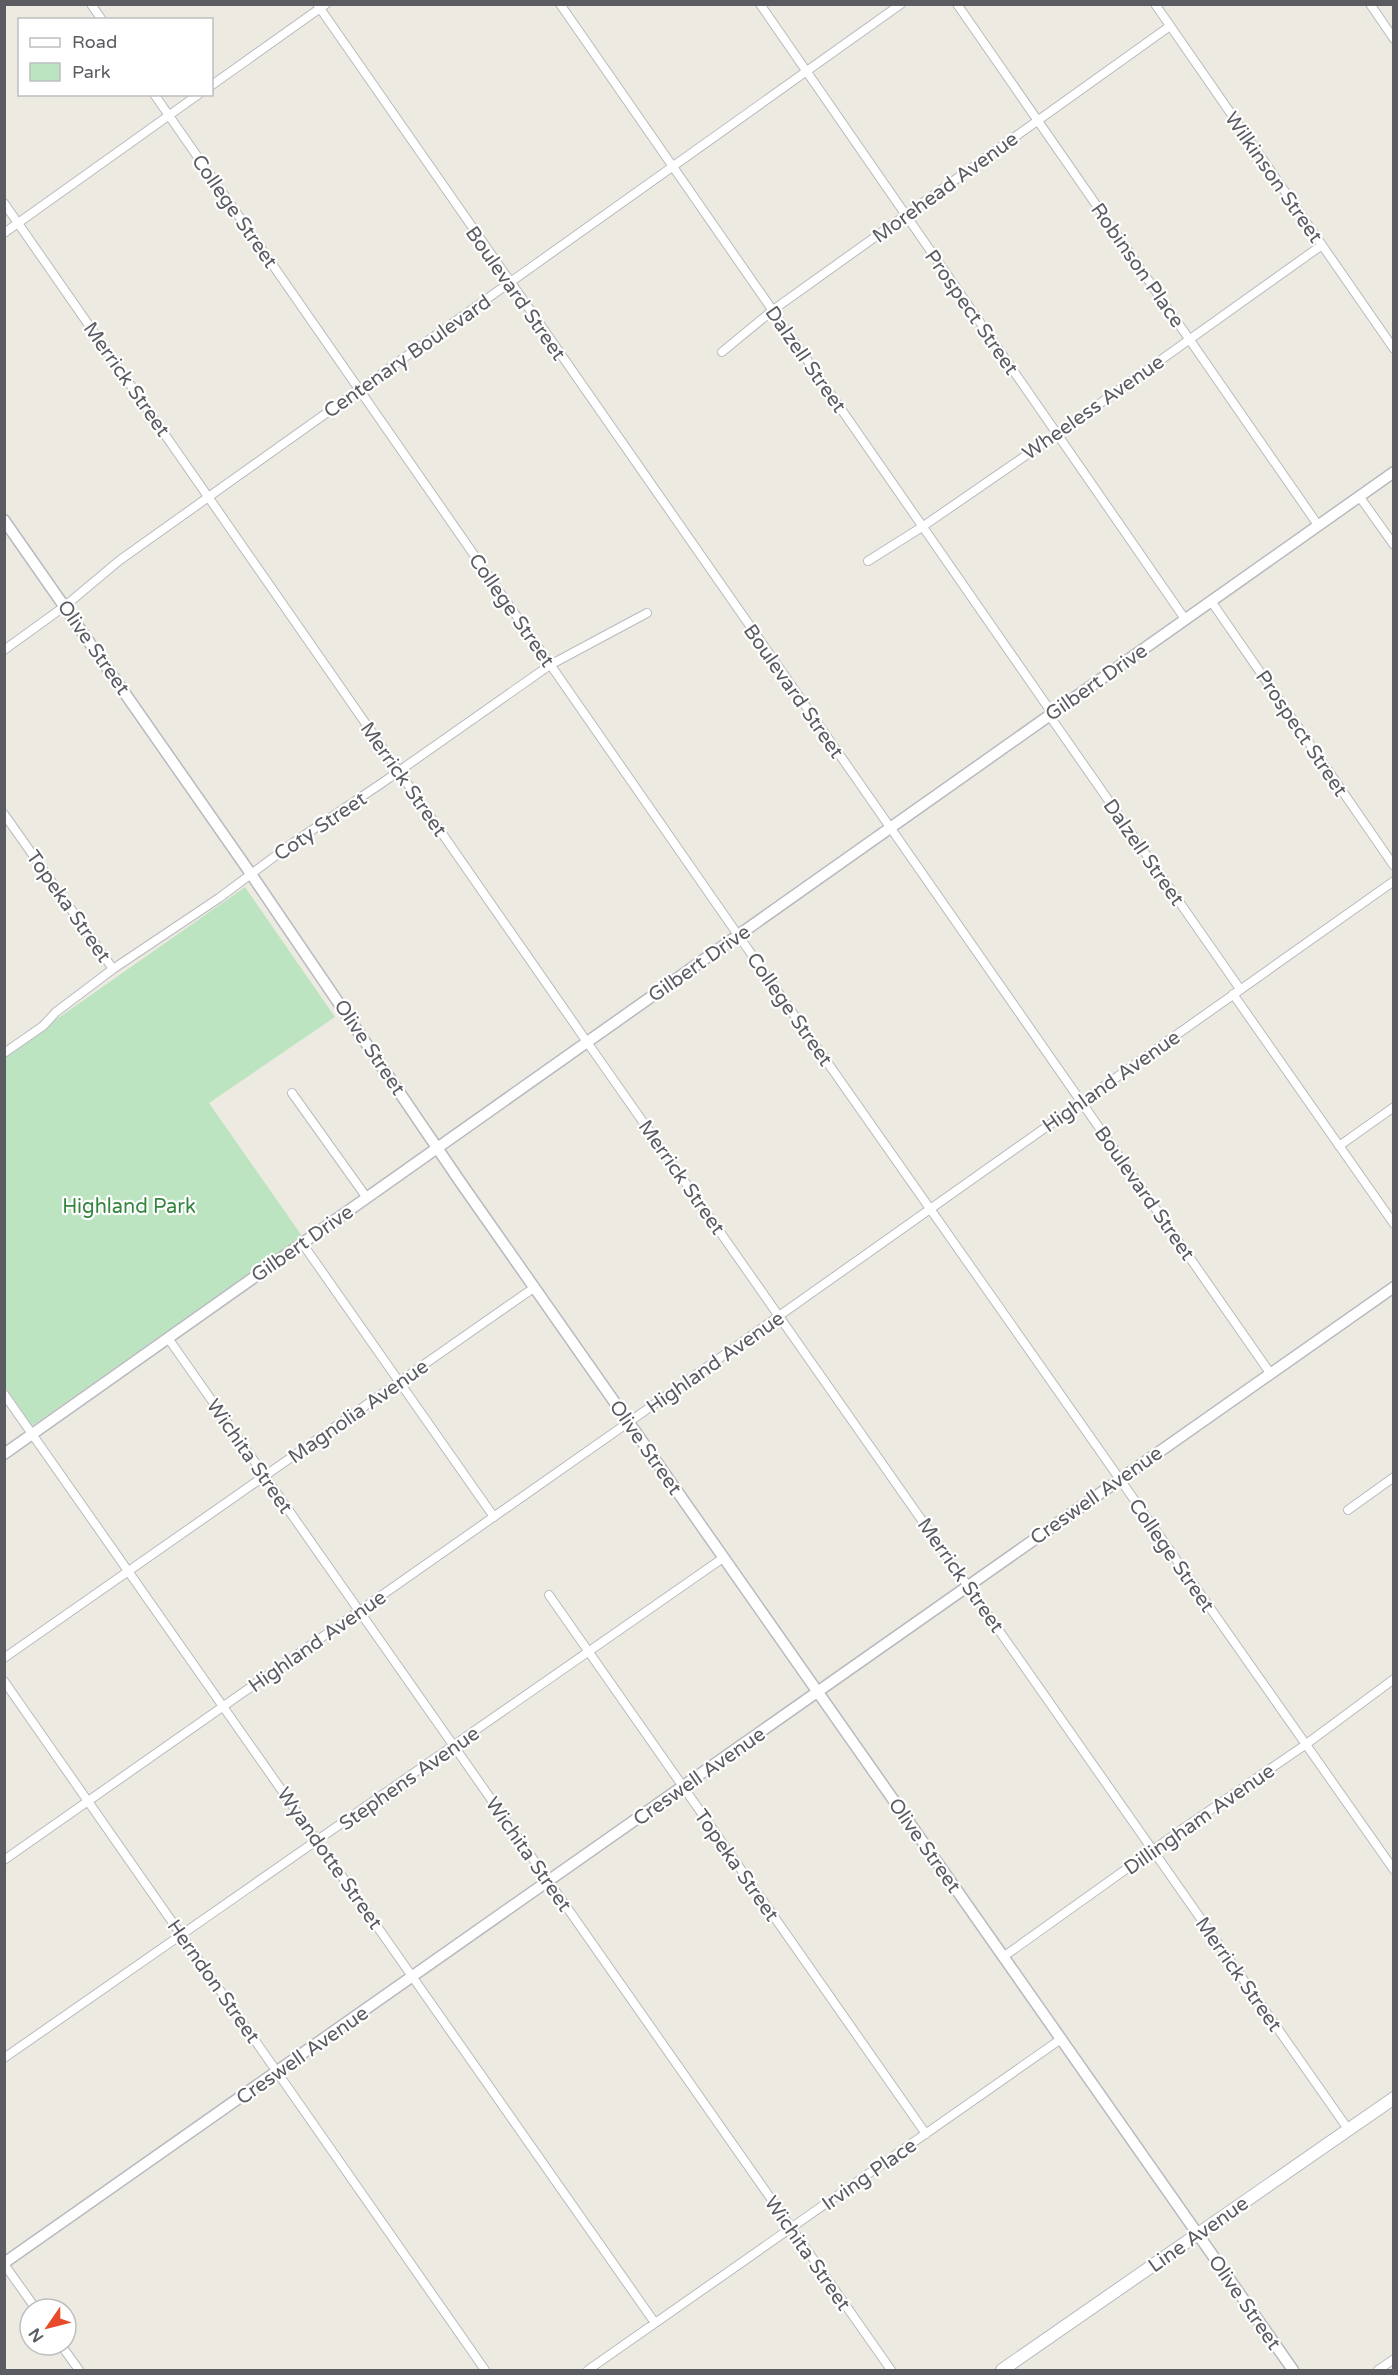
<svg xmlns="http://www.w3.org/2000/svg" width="1398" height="2375" font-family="'Varela Round',sans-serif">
<rect width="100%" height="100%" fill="#edebe1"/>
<path fill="#bde4c1" d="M245,887l90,130 -126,86 93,133 -270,190 -27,-39 -1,-331z"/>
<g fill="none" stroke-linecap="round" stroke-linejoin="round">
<g stroke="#b9bac0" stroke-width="10">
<path id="minor" d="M91,4l11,16
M317,4l953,1369
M560,4l492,709
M760,4l425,615
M957,4l361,521
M1155,4l239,345
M1370,4l24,35
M212,85l114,-81
M154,94l584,841 656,935
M4,203l583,839 761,1087
M4,233l195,-139
M722,352l51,-42 397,-284
M1359,496l35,49
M868,561l54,-34 135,-93 265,-189
M1211,601l183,265
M4,650l61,-44 55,-46 781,-556
M1049,715l191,274
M4,814l109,155
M1233,994l161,230
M4,1053l39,-27 13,-14 57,-43 106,-71 71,-53 92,-62 168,-118 97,-52
M292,1093l75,105
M1339,1146l55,-39
M302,1243l192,274
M168,1338l723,1032
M4,1394l651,929
M1348,1510l46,-33
M549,1595l377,539
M4,1658l531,-371
M4,1681l481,689
M4,1860l625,-438 765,-541
M1003,1957l178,-127 124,-85 89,-66
M4,2058l719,-500
M4,2264l32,45
M61,2345l18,25
M588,2370l473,-331
M1378,2370l16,-11"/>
</g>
<g stroke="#b9bac0" stroke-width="13">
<path id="tertiary" d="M4,520l247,354 210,309 832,1187
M4,1454l1390,-982
M4,2263l1390,-976"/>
</g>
<g stroke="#b7b9c0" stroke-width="14">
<path id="secondary" d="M1002,2370l392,-272"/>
</g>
<use href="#minor" stroke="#fff" stroke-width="8"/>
<use href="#tertiary" stroke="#fff" stroke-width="10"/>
<use href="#secondary" stroke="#fff" stroke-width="12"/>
</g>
<g text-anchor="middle" stroke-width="4.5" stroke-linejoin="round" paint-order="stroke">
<g font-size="20" fill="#5a5c62" stroke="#fff">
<text transform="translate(1274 177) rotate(55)" y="7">Wilkinson Street</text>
<text transform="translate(945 187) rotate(-36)" y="7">Morehead Avenue</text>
<text transform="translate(235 211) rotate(55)" y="7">College Street</text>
<text transform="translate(1138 265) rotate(55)" y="7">Robinson Place</text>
<text transform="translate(516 293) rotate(55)" y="7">Boulevard Street</text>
<text transform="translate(972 312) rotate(55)" y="7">Prospect Street</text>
<text transform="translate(407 356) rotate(-35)" y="7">Centenary Boulevard</text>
<text transform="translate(806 359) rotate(55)" y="7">Dalzell Street</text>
<text transform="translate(127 379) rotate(55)" y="7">Merrick Street</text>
<text transform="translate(1093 407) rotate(-35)" y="7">Wheeless Avenue</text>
<text transform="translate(512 610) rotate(55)" y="7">College Street</text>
<text transform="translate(94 647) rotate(55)" y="7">Olive Street</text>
<text transform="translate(1096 682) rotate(-35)" y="7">Gilbert Drive</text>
<text transform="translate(794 691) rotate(55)" y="7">Boulevard Street</text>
<text transform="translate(1302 733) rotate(56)" y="7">Prospect Street</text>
<text transform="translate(404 779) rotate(55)" y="7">Merrick Street</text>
<text transform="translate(320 826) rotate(-34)" y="7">Coty Street</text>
<text transform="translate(1144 852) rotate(55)" y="7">Dalzell Street</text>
<text transform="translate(69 906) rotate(55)" y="7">Topeka Street</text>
<text transform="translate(699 963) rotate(-35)" y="7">Gilbert Drive</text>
<text transform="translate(790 1009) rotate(55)" y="7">College Street</text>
<text transform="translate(370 1047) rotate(56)" y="7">Olive Street</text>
<text transform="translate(1111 1081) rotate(-35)" y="7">Highland Avenue</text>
<text transform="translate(682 1177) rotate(55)" y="7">Merrick Street</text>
<text transform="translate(1145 1193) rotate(55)" y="7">Boulevard Street</text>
<text transform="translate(302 1243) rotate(-35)" y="7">Gilbert Drive</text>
<text transform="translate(715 1362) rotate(-35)" y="7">Highland Avenue</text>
<text transform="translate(358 1411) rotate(-35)" y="7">Magnolia Avenue</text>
<text transform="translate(646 1447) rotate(55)" y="7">Olive Street</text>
<text transform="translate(250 1456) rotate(55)" y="7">Wichita Street</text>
<text transform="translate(1096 1495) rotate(-35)" y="7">Creswell Avenue</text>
<text transform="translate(1172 1555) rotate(55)" y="7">College Street</text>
<text transform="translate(961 1575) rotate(55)" y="7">Merrick Street</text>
<text transform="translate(317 1641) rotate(-35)" y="7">Highland Avenue</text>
<text transform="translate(699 1776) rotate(-35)" y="7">Creswell Avenue</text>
<text transform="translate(409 1778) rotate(-35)" y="7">Stephens Avenue</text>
<text transform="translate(1199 1819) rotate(-35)" y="7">Dillingham Avenue</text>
<text transform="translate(925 1845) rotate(55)" y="7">Olive Street</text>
<text transform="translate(529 1854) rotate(55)" y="7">Wichita Street</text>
<text transform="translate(330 1858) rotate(55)" y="7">Wyandotte Street</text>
<text transform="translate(737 1865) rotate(55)" y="7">Topeka Street</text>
<text transform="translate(1239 1974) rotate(55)" y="7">Merrick Street</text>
<text transform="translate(214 1981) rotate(55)" y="7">Herndon Street</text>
<text transform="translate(302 2055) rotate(-35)" y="7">Creswell Avenue</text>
<text transform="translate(869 2174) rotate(-35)" y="7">Irving Place</text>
<text transform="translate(1198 2234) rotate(-35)" y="7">Line Avenue</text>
<text transform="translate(808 2253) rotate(55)" y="7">Wichita Street</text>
<text transform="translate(1245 2302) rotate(55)" y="7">Olive Street</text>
</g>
<g font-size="20" fill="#358540" stroke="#fff">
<text x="129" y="1213">Highland Park</text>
</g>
</g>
<rect width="1398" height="2375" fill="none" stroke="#5a5c62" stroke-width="12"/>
<rect x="18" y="18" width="195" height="78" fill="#ffffff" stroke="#bdbec0" stroke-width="1.5"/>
<rect x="30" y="38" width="30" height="9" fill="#ffffff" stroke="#bdbec0" stroke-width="1.5"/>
<text x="72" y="48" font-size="18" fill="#5a5c62">Road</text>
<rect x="30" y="63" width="30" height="18" fill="#bde4c1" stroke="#bdbec0" stroke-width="1.5"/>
<text x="72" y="78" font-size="18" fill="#5a5c62">Park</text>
<g transform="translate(48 2327) rotate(235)"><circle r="28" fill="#ffffff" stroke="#bdbec0" stroke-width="1.5"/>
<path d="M0-4.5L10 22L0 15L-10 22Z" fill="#e84b2c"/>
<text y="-9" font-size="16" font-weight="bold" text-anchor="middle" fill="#5a5c62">N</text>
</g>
</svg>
